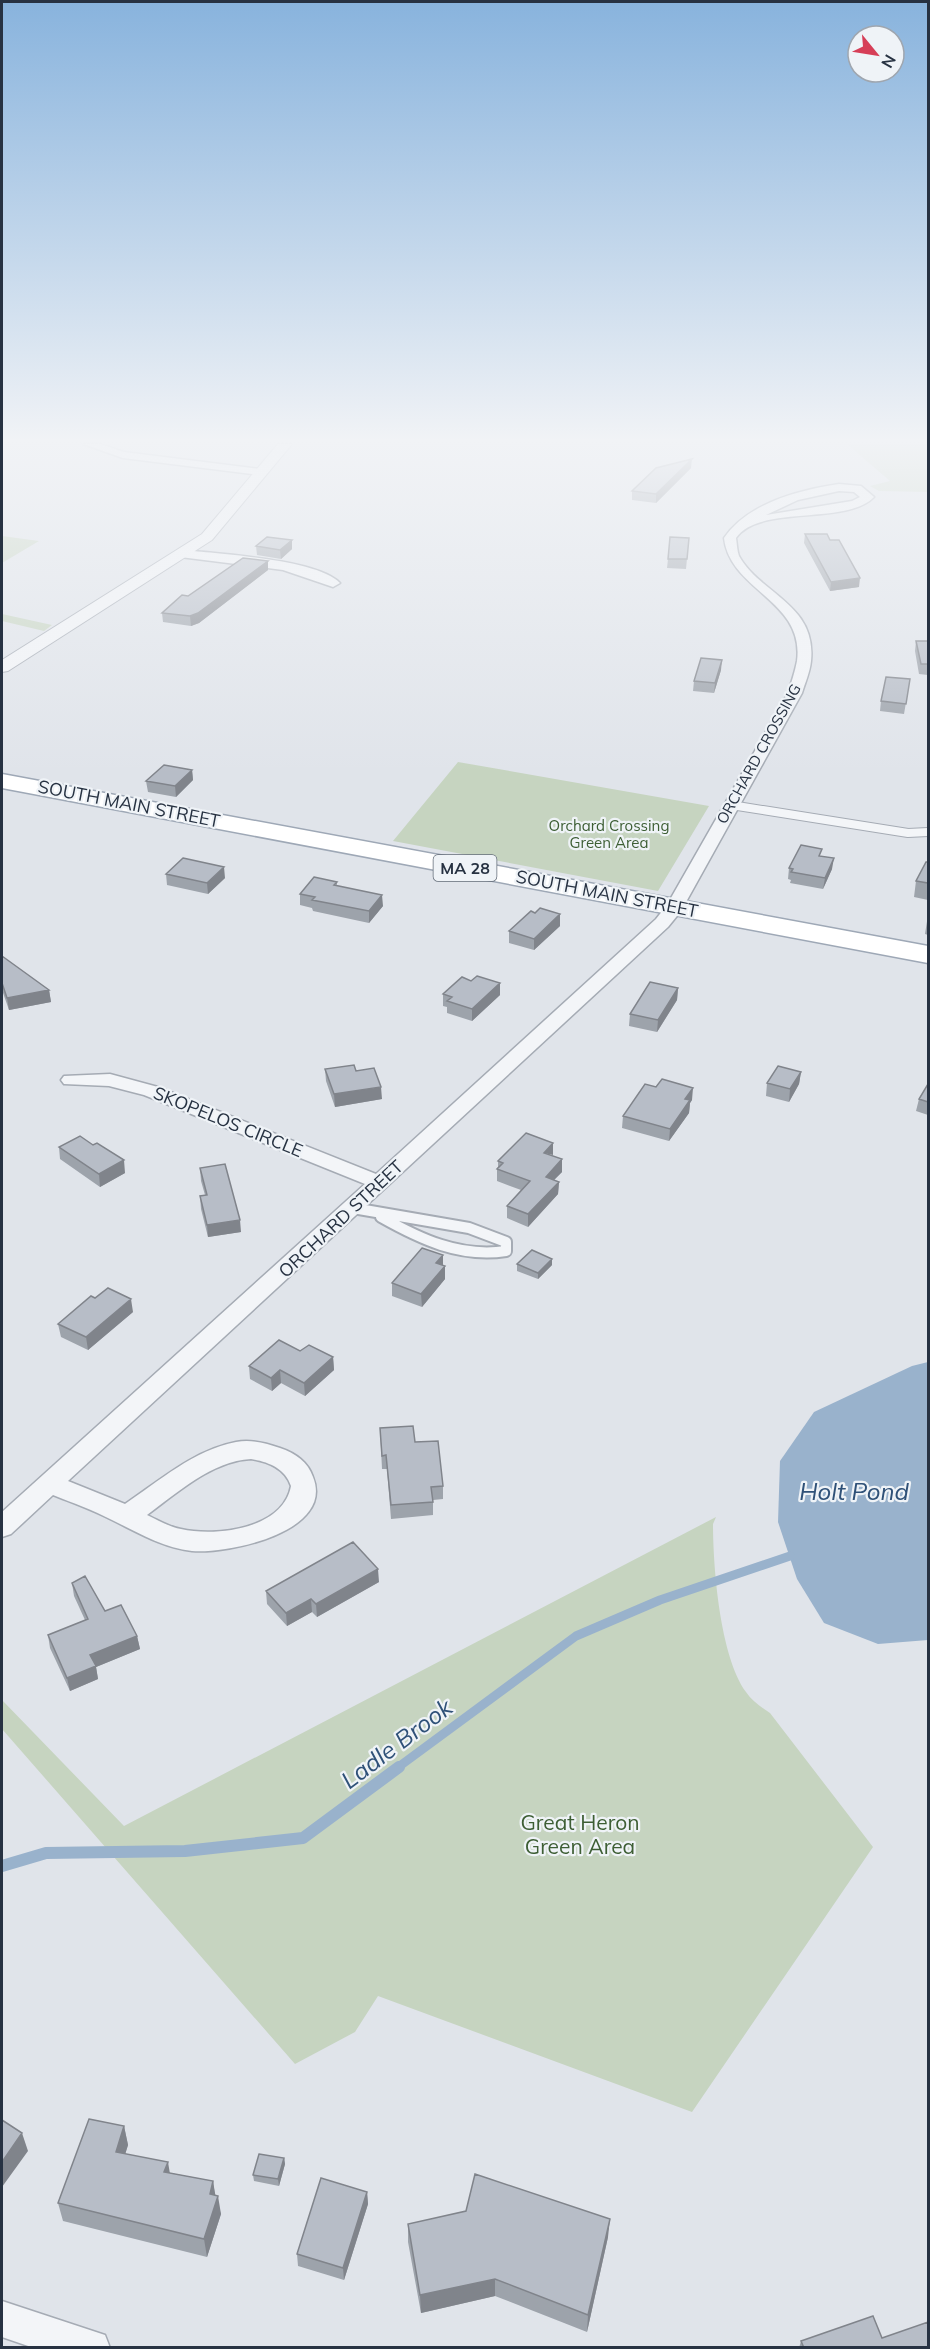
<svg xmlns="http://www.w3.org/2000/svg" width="930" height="2349" font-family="Mulish,sans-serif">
<rect width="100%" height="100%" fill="#e0e4ea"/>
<path fill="#c6d4c0" d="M847,444h81v48l-49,-1 -9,-5 20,-5z
M2,536l37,5 -37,22z
M2,614l50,11 -8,6 -42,-10z
M458,762l251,44 -51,85 -265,-50z
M716,1517l-3,7c0,44 7,132 33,168 6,9 15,15 24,21l103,134 -181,265 -314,-116 -23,36 -60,32 -293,-335v-29l122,126z"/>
<path fill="#99b2cc" d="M928,1362v278l-50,4 -54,-21 -27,-44 -19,-57 2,-61 34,-49 98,-46z"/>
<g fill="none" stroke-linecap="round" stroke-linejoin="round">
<path stroke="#99b2cc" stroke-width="9" d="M397,1768l179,-132 84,-36 130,-44"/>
<path stroke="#99b2cc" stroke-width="12" d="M2,1866l44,-13 139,-2 118,-13 96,-71"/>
<g stroke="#a5abb4" stroke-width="10">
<path id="service-far1" d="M731,805l177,28 20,-1"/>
</g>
<g stroke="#a5abb4" stroke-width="14">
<path id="service" d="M353,1208l116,20 37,14v9c-46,7 -86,-12 -125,-34"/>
</g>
<g stroke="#a5abb4" stroke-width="3">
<path id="minor" d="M83,444h17l24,8 136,17 6,3 -6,3 -137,-17z
M839,484l22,2 13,11c-28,29 -115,7 -138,41 1,6 1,13 3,18 21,38 78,48 72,105 -1,11 -6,22 -9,32l-121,218 -13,16 -600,554 57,23c34,-23 69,-54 111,-62 15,-3 30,1 44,6 15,5 28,14 33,29 22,55 -85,77 -121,74 -29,-3 -55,-19 -80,-31 -19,-10 -39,-17 -59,-25l-42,39 -9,3v-25l363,-328 -221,-89 -35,-9 -45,-2 -3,-4 3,-4 46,-2 48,13 218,87 280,-255 11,-14 121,-212c3,-10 7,-21 9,-32 8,-61 -67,-70 -73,-123 24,-35 75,-48 115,-54zM839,491l15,1 6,5 -8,4 -86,14 32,-15zM251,1459c17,3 34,9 40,27 -8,43 -75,51 -110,43 -12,-2 -23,-9 -34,-14 30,-22 65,-54 104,-56z
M184,550c34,4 133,9 156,33l-7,4 -50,-17 -103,-13 -2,-3z
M2,2301l103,34 5,13h-76l-32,-11z"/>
</g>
<g stroke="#a5abb4" stroke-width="2">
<path id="tertiary" d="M278,444h14l-80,96 -204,131 -6,1v-12l200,-126z"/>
</g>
<g stroke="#9ea8b6" stroke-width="3">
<path id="primary" d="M2,774l926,172v17l-926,-175z"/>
</g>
<use href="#service-far1" stroke="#f3f5f8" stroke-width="8"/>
<use href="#service" stroke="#f3f5f8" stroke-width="10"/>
<use href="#minor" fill="#f3f5f8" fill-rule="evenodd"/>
<use href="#tertiary" fill="#f3f5f8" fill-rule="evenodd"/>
<use href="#primary" fill="#fff" fill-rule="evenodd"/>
</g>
<path fill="#9da3ab" d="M691,468l-35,35 -24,-3v-9z
M805,534l54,53 -29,4 -26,-48z
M689,538l-3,31 -19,-1 1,-9z
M292,540v9l-11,10 -24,-4 -1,-9z
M268,561v9l-69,53 -8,3 -28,-4 -1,-9 26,-17z
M916,641h12v34l-9,-1 -4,-23z
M721,670l-7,23 -21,-2 1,-10z
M910,679l-6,35 -24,-3 1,-10z
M192,770l1,10 -17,17 -28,-5 -2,-11z
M821,856l11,13 -9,20 -33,-6 1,-3 -3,-1 1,-11z
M928,862v38l-14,-3 2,-16z
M166,874l59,4 -17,16 -41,-9z
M337,882v4l46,20 -14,17 -56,-12 -1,-3 -12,-3v-11z
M535,913l25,1v12l-26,24 -25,-7v-12z
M928,915v20l-3,-1z
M2,956l47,34 2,12 -42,8 -7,-20z
M471,981l29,2v12l-28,26 -25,-8v-6l-4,-1v-12z
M678,988l-1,12 -20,32 -28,-6 1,-12z
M325,1069l31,2 26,28 -47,8 -9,-26z
M801,1072l-2,12 -10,18 -23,-6 1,-13z
M928,1084v31l-12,-4 3,-12z
M692,1100l-2,3 -1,10 -20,28 -47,-13 1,-12z
M59,1147l66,26 -25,14 -40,-28z
M553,1156l9,16 -8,8 5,2 -1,12 -30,33 -21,-9v-12l14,-16 -24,-9v-12l1,-2v-6z
M200,1168l41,64 -33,5 -7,-28 -1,-13 5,-1 -4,-14z
M552,1259v6l-14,14 -21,-8v-7z
M443,1266h2v13l-23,28 -30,-11v-13z
M133,1312l-45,38 -27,-13 -3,-13z
M300,1351l33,6 1,13 -29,26 -24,-13 -9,8 -22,-12 -1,-13z
M380,1428l35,14 28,44v13l-10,1v15l-42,4 -4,-50h-5z
M379,1582l-62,35 -5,-5 -25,14 -20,-22 -1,-13z
M72,1583l33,28 32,25 3,13 -44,18 2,12 -28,12 -20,-43 -2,-13 37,-15 -11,-24z
M124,2126l4,19 -3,9 45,19 43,8 2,15 6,18 -14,43 -144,-36 -5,-18z
M284,2158l1,6 -6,22 -25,-5 -1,-6z
M367,2192l1,12 -24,76 -46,-14 -1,-12z
M408,2224l200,13 -21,95 -92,-36 -74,17 -13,-71z
M882,2338l46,10h-129l2,-7z"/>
<path fill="#80848b" d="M692,459l-1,9 -35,35v-9z
M292,540v9l-11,10 -1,-9z
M268,561v9l-69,53 -8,3 -1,-10z
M860,578l-1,9 -29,4 1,-9z
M722,660l-1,10 -7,23 1,-10z
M192,770l1,10 -17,17 -1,-11z
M834,858l-2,11 -9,20 2,-11z
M224,867l1,11 -17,16 -1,-11z
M382,895l1,11 -14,17v-12z
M560,914v12l-26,24v-11z
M500,983v12l-28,26v-12z
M678,988l-1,12 -20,32 1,-12z
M49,990l2,12 -42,8 -2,-12z
M801,1072l-2,12 -10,18 1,-13z
M381,1087l1,12 -47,8 -1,-13z
M693,1088l-1,12 -2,3 -1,10 -20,28 1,-12 15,-30z
M553,1143v12l-9,-2z
M562,1159v13l-17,17 1,-12z
M124,1160l1,13 -25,14 -1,-13z
M559,1182l-1,12 -30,33v-13z
M240,1220l1,12 -33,5 -1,-12z
M443,1255v13l2,-2v13l-23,28 -1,-13 15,-31z
M552,1259v6l-14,14v-6z
M131,1299l2,13 -45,38 -2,-13z
M333,1357l1,13 -29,26 -1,-13z
M280,1370l1,13 -9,8 -1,-13z
M378,1569l1,13 -62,35 -1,-13z
M311,1599l1,13 -25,14 -1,-13z
M137,1636l3,13 -44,18 2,12 -28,12 -3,-13 23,-23z
M124,2126l4,19 -8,26 -4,-19z
M22,2133l6,18 -26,36v-25z
M284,2158l1,6 -6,22 -1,-7z
M168,2162l3,18 -7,-8z
M213,2181l3,18 2,-3 3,18 -14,43 -3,-18 6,-45z
M367,2192l1,12 -24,76 -1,-12z
M610,2219l-2,18 -21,95 1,-17z
M495,2279v17l-74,17 -1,-18z"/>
<path fill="#b7bdc7" stroke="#80848b" stroke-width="1.5" d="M692,459l-36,35 -24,-3 24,-23z
M805,534h22l3,6h9l21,38 -29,4z
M267,537l25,3 -12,10 -24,-4z
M670,537l19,1 -2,21h-19z
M243,558l25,3 -70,52 -8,3 -28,-3 20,-18 6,1z
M916,641h12v23h-7z
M701,658l21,2 -7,23 -21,-2z
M886,677l24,2 -4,25 -25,-3z
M164,765l28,5 -17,16 -29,-5z
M801,845l21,4 -3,7 15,2 -9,20 -34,-6 2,-3 -4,-1z
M183,858l41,9 -17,16 -41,-9z
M926,862h2v21l-12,-2z
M314,877l23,5 -3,3 48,10 -13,16 -57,-11 3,-3 -15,-3z
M540,908l20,6 -26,25 -25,-8 22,-20 4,2z
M2,956l47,34 -42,8 -5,-15z
M477,976l23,7 -28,26 -25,-8 5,-4 -9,-3 19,-17 9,4z
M650,982l28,6 -20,32 -28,-6z
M354,1065l2,6 18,-3 7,19 -47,7 -9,-25z
M778,1066l23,6 -11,17 -23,-6z
M662,1079l31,9 -8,11 5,1 -20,29 -47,-13 22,-32 11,3z
M928,1084v18l-9,-3z
M526,1133l27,10 -9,10 18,6 -16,18 13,5 -31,32 -21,-8 23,-25 -33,-12 6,-6 -5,-2z
M80,1136l13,9 4,-2 27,17 -25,14 -40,-27z
M225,1164l15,56 -33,5 -7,-29 7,-1 -7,-27z
M422,1248l21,7 -7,8 9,3 -24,28 -29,-11z
M532,1250l20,9 -14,14 -21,-9z
M108,1288l23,11 -45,38 -28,-13 33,-28 4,2z
M279,1340l21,11 9,-6 24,12 -29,26 -24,-13 -9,8 -22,-12z
M413,1426l2,16 23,-1 5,45 -12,1 2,15 -42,3 -5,-50 -4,1 -2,-28z
M353,1542l25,27 -62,35 -5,-5 -25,14 -20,-22z
M85,1576l20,35 16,-6 16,31 -47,19 6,11 -29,12 -19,-43 40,-16 -16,-36z
M89,2119l35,7 -8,26 52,10 -4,10 49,9 -3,13 8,2 -14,43 -146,-36z
M2,2120l20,13 -20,29z
M259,2154l25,4 -6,21 -25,-4z
M475,2174l135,45 -22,96 -93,-36 -75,16 -12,-71 58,-13z
M321,2178l46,14 -24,76 -46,-14z
M873,2316l9,22 46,-16v26h-124l-3,-7z"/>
<linearGradient id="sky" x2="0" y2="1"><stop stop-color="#88b3dd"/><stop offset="0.57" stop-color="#f1f3f6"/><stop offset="1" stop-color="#f1f3f6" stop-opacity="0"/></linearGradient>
<rect width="930" height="773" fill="url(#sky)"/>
<g text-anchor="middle" stroke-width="4.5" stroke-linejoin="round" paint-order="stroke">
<g font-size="15" fill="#273242" stroke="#eff3f7">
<text transform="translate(759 754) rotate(-61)" y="5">ORCHARD CROSSING</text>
</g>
<g font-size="15" fill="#3d5e34" stroke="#eff3f7">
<text x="609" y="831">Orchard Crossing<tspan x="609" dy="17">Green Area</tspan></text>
</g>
<rect fill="#eff3f7" stroke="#636c78" stroke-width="1.5" x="433.5" y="855" width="63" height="26" rx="4.5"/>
<g font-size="16" font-weight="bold" fill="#273242">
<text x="465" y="874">MA 28</text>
</g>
<g font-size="18" fill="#273242" stroke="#eff3f7">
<text transform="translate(129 804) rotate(11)" y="6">SOUTH MAIN STREET</text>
<text transform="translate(607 894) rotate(11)" y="6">SOUTH MAIN STREET</text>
<text transform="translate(228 1122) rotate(22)" y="6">SKOPELOS CIRCLE</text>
<text transform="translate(341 1219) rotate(-43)" y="6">ORCHARD STREET</text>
</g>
<g font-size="21" fill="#3d5e34" stroke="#eff3f7">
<text x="580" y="1830">Great Heron<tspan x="580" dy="24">Green Area</tspan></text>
</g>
<g font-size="24" font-style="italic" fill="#2f5178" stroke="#eff3f7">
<text x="854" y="1500">Holt Pond</text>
<text transform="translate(397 1744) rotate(-37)" y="8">Ladle Brook</text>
</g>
</g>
<rect width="930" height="2349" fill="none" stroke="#273242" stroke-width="6"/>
<g transform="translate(876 54) rotate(120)"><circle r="28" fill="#eff3f7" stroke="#9fa6af" stroke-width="1.5"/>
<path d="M0-4.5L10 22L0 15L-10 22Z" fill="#d63e57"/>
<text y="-9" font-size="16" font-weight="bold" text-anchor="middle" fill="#273242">N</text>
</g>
</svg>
